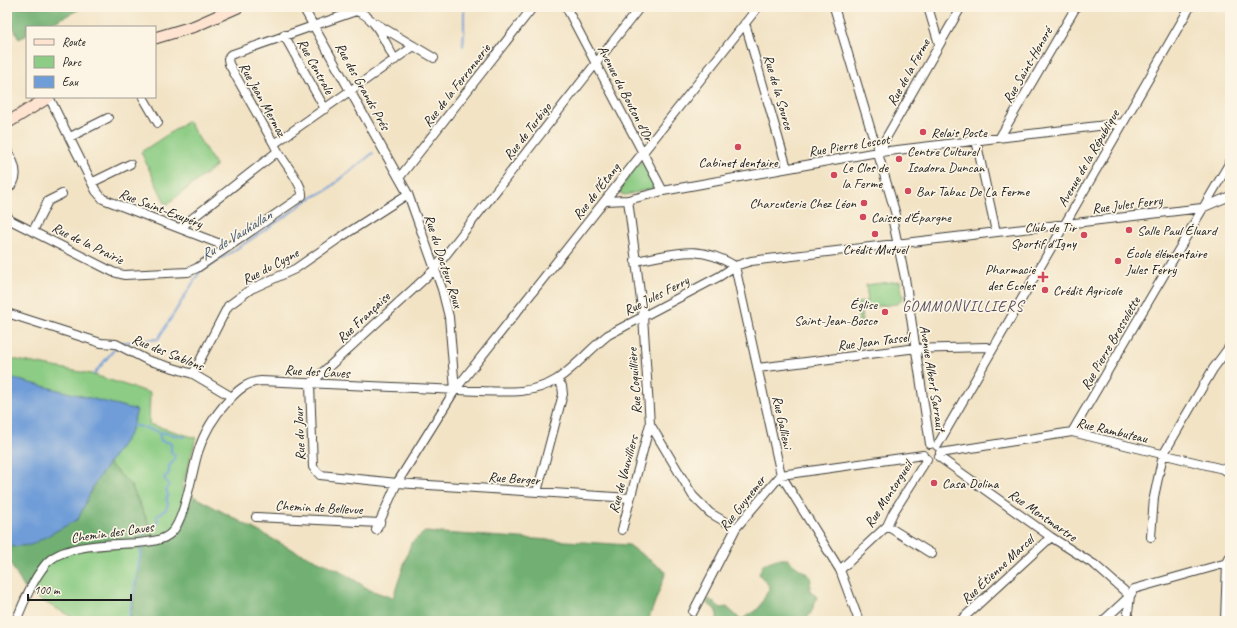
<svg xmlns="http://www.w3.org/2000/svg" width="1237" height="628" font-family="Caveat,sans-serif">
<rect width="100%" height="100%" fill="#fcf5e5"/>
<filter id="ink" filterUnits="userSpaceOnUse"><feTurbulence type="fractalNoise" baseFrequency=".025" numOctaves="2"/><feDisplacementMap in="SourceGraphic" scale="8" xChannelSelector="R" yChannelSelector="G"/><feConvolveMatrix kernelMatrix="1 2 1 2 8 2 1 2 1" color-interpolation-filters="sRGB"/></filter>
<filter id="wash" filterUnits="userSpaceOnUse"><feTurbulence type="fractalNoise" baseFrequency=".012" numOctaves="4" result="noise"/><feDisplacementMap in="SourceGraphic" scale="16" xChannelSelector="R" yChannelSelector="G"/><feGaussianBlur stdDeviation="0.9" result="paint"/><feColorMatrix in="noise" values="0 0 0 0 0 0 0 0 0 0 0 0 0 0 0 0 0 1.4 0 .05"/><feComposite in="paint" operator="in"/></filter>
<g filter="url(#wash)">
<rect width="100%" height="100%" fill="#f2e3c5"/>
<path fill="#8ccc84" stroke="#547450" d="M188,121l28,45 -50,39 -25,-53z
M641,161l3,1 12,24 -1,2 -30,7 -4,-1 -1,-3 1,-4z
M900,281l3,18 -6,5 -36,4 1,16 -3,1 -2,-22 11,-2 -2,-16z
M7,358l84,16 59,19 -1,31 47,14 -14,51 13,8 -13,32 -9,10 -15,4 -27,-58 -124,21z
M137,548l4,4 -11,69h-51l-47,-26 -7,-6 21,-26 29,-14z"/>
<path fill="#71b072" stroke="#466647" d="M7,7h77l-40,20h-17v8l-8,4 -12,-25z
M98,453l33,32 26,58 16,-4 9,-10 13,-32 98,53 46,20 31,20 23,8 18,-55 14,-11 204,13 37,27 -18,49h-518l11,-69 -4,-4 -62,1 -29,14 -21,26 -18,-31v-52z
M777,559h12c5,9 15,11 22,18l-1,13 7,7 -6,16 -6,8h-88v-10l-11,-9 3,-3 12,9 6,-1 14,13 18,-12 11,-21 -11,-13 4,-10z"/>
<path fill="#6f9dd8" stroke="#465c7a" d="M7,377l130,33 -7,23 -35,50 -17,36 -47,26 -24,2z"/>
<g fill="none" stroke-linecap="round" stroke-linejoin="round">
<path stroke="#6f9dd8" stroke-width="2" d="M463,46l1,-14v-25
M120,343l38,-4 43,-69 11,-5 74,-49 21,-16 20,-10 46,-37
M94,374l23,-28
M131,425l11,2
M159,432l26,5
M143,536l3,-6 12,-8 -1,-6 9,-7 2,-6 -2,-4 2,-4 -2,-6 3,-4 -5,-7 5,-5v-7l4,-4 2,-7 -4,-3v-9l-10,-2 -2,-9 -14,-4
M128,621l14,-74"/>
</g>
</g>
<g filter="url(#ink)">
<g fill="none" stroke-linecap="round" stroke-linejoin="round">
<g stroke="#3c3a35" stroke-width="10">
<path id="street" d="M303,7l105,187 34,95 7,28 6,73 -58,93 -21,47
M566,7l97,184
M834,7l38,127 8,18
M928,7l11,37
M375,23l59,35
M745,23l42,145
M284,35l41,74
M49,97l47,94 7,8 125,48
M143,97l15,26
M70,137l38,-19
M1000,137l76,-130
M976,140l20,92
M274,144l140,-98
M7,150c8,13 15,29 0,39
M399,178l134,-171
M93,182l37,-18
M628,200l15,116 7,108 43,72 17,17 26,15
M605,201l23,-1 35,-9 209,-38 251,-30
M7,215l3,5 103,52 11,3 64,-3 9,-4 31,-21 74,-51c2,-12 -23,-39 -28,-52l-45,-80 -1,-5 2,-4 126,-44c20,5 29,32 39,49
M180,228l97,-76
M33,231l15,-30 14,-7
M635,261c41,-7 62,-18 100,5
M735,266l46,209 59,95 19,51
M7,313l94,30 15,1 31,16 46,14 39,23
M758,368l151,-19 77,-2 5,2
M193,374l35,-68 23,-17 44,-20 43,-30 70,-45
M455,390l303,-383
M1072,432l158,-270
M930,444l-25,-166 -12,-56 3,-7 -17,-58 7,-19 75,-131
M937,446l253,-439
M940,453l132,-21 151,37 7,4
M939,457l112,80 44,28 35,31 -3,25
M537,492l26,-98 -1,-8 -5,-6
M630,498l-233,-15 -77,-8 -7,-8 -3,-83 124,-114 206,-263
M256,517l124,6
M887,526l45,28
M622,530l28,-106
M1151,537l3,-40 9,-42 50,-86 17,-23
M840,570l47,-44 6,-13 34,-54
M693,612l43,-84 45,-53 142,-20
M16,621c8,-19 16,-40 29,-56 17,-22 67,-20 92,-22 11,-1 26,-2 34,-10 14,-13 21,-62 27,-81 6,-20 16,-36 30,-51 10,-11 19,-19 33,-20l219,10c26,1 53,3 76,-11 18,-11 34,-31 52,-45l112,-59 15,-10 16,-5 451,-53 28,-12
M960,621l91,-84
M1103,621l27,-25 4,-7 93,-26
M1225,621l2,-58 3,-6"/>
</g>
<g stroke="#3c3a35" stroke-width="13">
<path id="secondary" d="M155,38l40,-12 43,-19
M7,123l42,-26"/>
</g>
<use href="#street" stroke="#fff" stroke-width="8"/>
<use href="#secondary" stroke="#fee3d1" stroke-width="11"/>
</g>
</g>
<g fill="#d1495b" stroke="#fcf5e5" stroke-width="1.5">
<circle cx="923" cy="132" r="4"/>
<circle cx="738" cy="147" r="4"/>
<circle cx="899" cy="159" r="4"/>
<circle cx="834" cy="175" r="4"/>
<circle cx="908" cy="191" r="4"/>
<circle cx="864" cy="203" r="4"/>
<circle cx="863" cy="217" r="4"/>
<circle cx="1129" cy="230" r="4"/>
<circle cx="875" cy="234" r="4"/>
<circle cx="1084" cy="235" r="4"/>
<circle cx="1118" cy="261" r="4"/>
<path d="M1041 271h4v4h4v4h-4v4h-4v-4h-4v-4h4z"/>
<circle cx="1045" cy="290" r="4"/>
<circle cx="885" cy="312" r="4"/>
<circle cx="934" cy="483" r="4"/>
</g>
<g text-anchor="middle" stroke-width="3.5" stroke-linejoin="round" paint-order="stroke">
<g font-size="14" fill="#1c1c1c" stroke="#fcf5e5">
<text transform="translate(1027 65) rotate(-60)" y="5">Rue Saint-Honoré</text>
<text transform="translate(316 66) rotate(61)" y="5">Rue Centrale</text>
<text transform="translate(908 72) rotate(-61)" y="5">Rue de la Ferme</text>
<text transform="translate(456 85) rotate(-52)" y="5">Rue de la Ferronnerie</text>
<text transform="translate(363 86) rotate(61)" y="5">Rue des Grands Prés</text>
<text transform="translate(779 92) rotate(74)" y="5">Rue de la Source</text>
<text transform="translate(626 93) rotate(63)" y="5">Avenue du Bouton d'Or</text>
<text transform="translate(263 99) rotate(61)" y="5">Rue Jean Mermoz</text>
<text transform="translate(527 131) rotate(-52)" y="5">Rue de Turbigo</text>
<text transform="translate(849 145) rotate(-9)" y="5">Rue Pierre Lescot</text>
<text transform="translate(1088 158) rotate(-60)" y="5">Avenue de la République</text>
<text transform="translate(596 191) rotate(-52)" y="5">Rue de l'Étang</text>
<text transform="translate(1127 204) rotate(-7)" y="5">Rue Jules Ferry</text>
<text transform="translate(161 208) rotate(21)" y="5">Rue Saint-Exupéry</text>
<text transform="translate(88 243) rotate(26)" y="5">Rue de la Prairie</text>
<text transform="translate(444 261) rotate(72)" y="5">Rue du Docteur Roux</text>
<text transform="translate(270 266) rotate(-28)" y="5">Rue du Cygne</text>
<text transform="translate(656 295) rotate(-27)" y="5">Rue Jules Ferry</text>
<text transform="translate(363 317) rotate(-43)" y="5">Rue Française</text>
<text transform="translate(873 341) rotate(-7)" y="5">Rue Jean Tassel</text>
<text transform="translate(1110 343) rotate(-60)" y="5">Rue Pierre Brossolette</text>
<text transform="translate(168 352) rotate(22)" y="5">Rue des Sablons</text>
<text transform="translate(317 371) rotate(3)" y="5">Rue des Caves</text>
<text transform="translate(933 378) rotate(81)" y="5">Avenue Albert Sarraut</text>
<text transform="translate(634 381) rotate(-94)" y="5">Rue Coquillière</text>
<text transform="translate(783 422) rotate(78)" y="5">Rue Gallieni</text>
<text transform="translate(1112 430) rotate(13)" y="5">Rue Rambuteau</text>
<text transform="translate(299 434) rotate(-92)" y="5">Rue du Jour</text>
<text transform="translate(623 474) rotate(-75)" y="5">Rue de Vauvilliers</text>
<text transform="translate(514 478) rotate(4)" y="5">Rue Berger</text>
<text transform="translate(888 494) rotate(-57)" y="5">Rue Montorgueil</text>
<text transform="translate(742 503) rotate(-52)" y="5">Rue Guynemer</text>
<text transform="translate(319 507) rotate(3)" y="5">Chemin de Bellevue</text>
<text transform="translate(1043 515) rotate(35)" y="5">Rue Montmartre</text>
<text transform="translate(112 532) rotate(-8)" y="5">Chemin des Caves</text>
<text transform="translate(997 569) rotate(-43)" y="5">Rue Étienne Marcel</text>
</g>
<g font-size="14" fill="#1c1c1c" stroke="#fcf5e5" text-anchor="start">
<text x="931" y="137">Relais Poste</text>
<text x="907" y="156">Centre Culturel<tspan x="907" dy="16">Isadora Duncan</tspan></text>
<text x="738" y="167" text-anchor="middle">Cabinet dentaire</text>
<text x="842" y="172">Le Clos de<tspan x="842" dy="16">la Ferme</tspan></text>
<text x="916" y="196">Bar Tabac De La Ferme</text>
<text x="856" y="208" text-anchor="end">Charcuterie Chez Léon</text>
<text x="871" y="222">Caisse d'Épargne</text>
<text x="1076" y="232" text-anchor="end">Club de Tir<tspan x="1076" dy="16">Sportif d'Igny</tspan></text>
<text x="1137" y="235">Salle Paul Éluard</text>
<text x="875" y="254" text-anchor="middle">Crédit Mutuel</text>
<text x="1126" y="258">École élémentaire<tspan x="1126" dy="16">Jules Ferry</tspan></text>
<text x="1035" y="274" text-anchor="end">Pharmacie<tspan x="1035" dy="16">des Ecoles</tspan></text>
<text x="1053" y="295">Crédit Agricole</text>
<text x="877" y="309" text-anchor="end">Église<tspan x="877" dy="16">Saint-Jean-Bosco</tspan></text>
<text x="942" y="488">Casa Dolina</text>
</g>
<g font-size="15" font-style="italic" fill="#415671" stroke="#fcf5e5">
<text transform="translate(236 235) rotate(-32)" y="5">Ru de Vauhallan</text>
</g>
<g font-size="15" letter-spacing="1" fill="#574f60" stroke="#fcf5e5">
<text x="963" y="311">GOMMONVILLIERS</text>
</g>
</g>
<rect width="1237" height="628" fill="none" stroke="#fcf5e5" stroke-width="24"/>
<rect x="26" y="26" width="130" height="72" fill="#fcf5e5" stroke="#a29e95"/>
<rect x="34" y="39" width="20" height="6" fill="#fee3d1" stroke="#a29e95"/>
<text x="62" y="46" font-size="12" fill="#1c1c1c">Route</text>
<rect x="34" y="56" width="20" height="12" fill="#8ccc84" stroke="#a29e95"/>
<text x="62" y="66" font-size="12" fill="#1c1c1c">Parc</text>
<rect x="34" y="76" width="20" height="12" fill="#6f9dd8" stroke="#a29e95"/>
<text x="62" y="86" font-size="12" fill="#1c1c1c">Eau</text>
<path d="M28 594v6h103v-6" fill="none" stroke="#1c1c1c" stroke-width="2"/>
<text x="34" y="594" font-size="12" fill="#1c1c1c" stroke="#fcf5e5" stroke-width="3" paint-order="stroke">100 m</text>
</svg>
